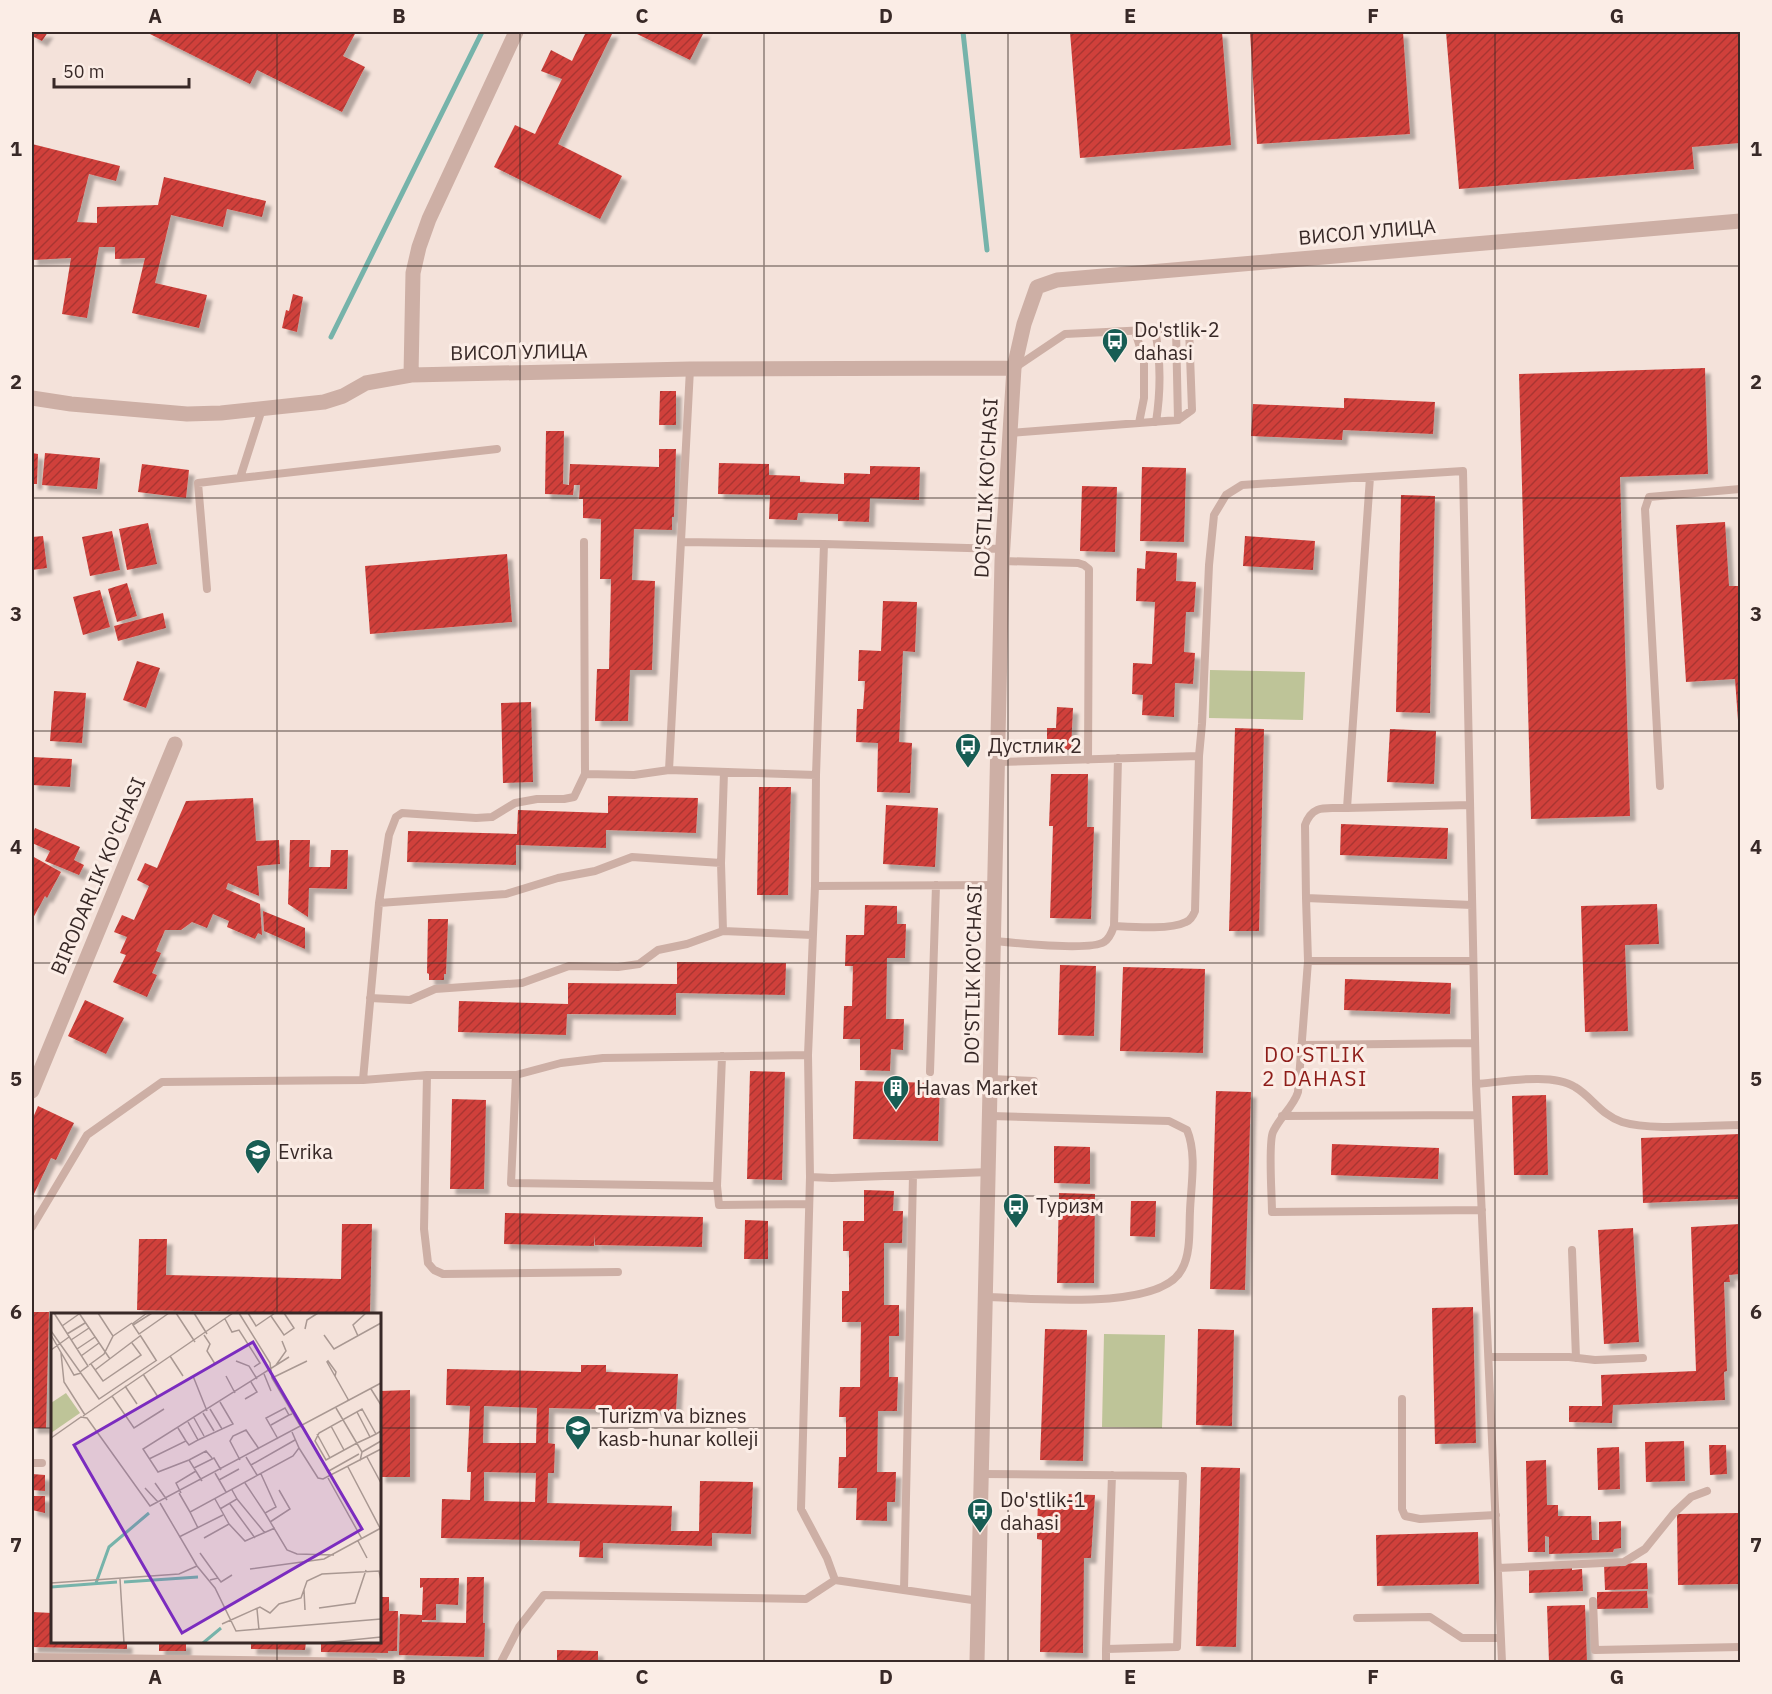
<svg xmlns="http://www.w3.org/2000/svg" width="1772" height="1694" font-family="'IBM Plex Sans',sans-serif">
<defs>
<pattern id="building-hatch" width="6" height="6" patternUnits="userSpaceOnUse" patternTransform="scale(1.5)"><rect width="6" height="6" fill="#d0413b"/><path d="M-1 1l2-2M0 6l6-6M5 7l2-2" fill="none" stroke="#aa3632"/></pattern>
<filter id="shadow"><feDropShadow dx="5.5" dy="5.5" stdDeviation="1.5" flood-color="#0004"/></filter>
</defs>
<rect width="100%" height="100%" fill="#f4e2da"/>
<path fill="#bec498" d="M1210,670l95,2 -2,48 -94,-2z
M1104,1334l61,1 -3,93 -60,-1z"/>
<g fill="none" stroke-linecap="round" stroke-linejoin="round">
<path stroke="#76b3aa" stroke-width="5" d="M963,32l24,218
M331,337l151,-305"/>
</g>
<path fill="url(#building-hatch)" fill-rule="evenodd" filter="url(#shadow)" d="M32,32h16l-6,9 -10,-5z
M146,32h210l-13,24 22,11 -23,45 -85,-42 -7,14z
M586,32h27l-55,112 64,32 -22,43 -106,-52 21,-42 20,9 27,-55 -21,-8 10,-21 21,11z
M633,32h71l-14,28z
M1070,32h152l9,113 -151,13z
M1250,32h153l7,102 -153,10z
M1446,32h294v111l-48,4 2,22 -235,20z
M32,144l88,22 -4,15 -27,-7 -12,48 20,1v-16l61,-2 6,-28 102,24 -4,16 -35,-8 -4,18 -52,-12 -16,68 52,12 -8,33 -67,-15 13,-55 -30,1v-12h-16l-12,71 -25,-4 9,-56 -39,2z
M293,294l10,3 -6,35 -15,-4 4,-18 3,1z
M1705,368l3,106 -88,3 10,339 -99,3 -12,-445z
M660,391h16v34h-17z
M1344,398l91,4 -2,32 -90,-4 -1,10 -91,-4 2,-32 91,4z
M546,431h18l-1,53 6,1 1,-21 89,3v-18h17l-2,68h-2v13l-38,-1 -2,51 23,1 -3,89h-22l-2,51h-33l2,-52h12l2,-90h-11l1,-60 -18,-1v-19h-4l1,-14h-6l-1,10 -28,-1z
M32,453l6,1 -1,30h-5z
M45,453l55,5 -3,31 -55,-4z
M719,463l50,1v11l31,1v6l44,2v-11l26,1v-8l50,1 -1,33 -49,-2 -1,24 -31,-1v-7l-40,-1 -1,7 -28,-1 1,-24 -52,-1z
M142,464l47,6 -3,28 -48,-6z
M1142,467l44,1 -2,74 -44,-1z
M1082,486l35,1 -2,65 -35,-1z
M1401,495l34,1 -5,217 -34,-1z
M1725,522l4,64h11v148h-1l-4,-55 -49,3 -10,-157z
M148,523l9,41 -30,6 -8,-41z
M112,531l8,39 -30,6 -8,-39z
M43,536l4,32 -15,2v-33z
M1245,536l70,5 -2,29 -70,-4z
M1146,551l31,2 -1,28 20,1 -2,30h-8l-2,40 11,1 -2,31 -18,-1 -1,34 -32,-2 1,-20 -11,-1 1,-31 19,1 3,-62 -19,-1 1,-33 8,1z
M507,554l5,68 -142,12 -5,-68z
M127,583l10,33 -20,6 -9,-33z
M100,590l10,37 -27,8 -10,-38z
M883,601l34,1 -2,50 -12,-1 -4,91 13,1 -2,50 -33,-1 1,-49 -22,-1 1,-33h6l2,-28h-7l1,-31 22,1z
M163,613l3,15 -48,13 -4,-15z
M137,661l23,7 -14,40 -23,-8z
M54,691l32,2 -4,50 -32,-2z
M531,702l2,80 -30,1 -2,-80z
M1057,707l16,1 -2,42 -16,-1v-10h-8v-11h9z
M1235,728l29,1 -5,202h-30z
M1390,729l46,2 -2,53 -47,-2z
M32,757l40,2 -2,28 -38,-2z
M1051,774h37l-1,53h7l-3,92 -41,-1 3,-92h-4z
M759,787h32l-3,108h-31z
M608,796l90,2 -2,35 -90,-3v18l-90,-3v20l-109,-3 1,-31 109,3 1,-24 90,3z
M253,798l3,43 23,-1 1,24 -23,2 2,30 -31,-13 -2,6 34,15 2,31 -4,-2 -3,6 -28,-12 2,-6 -16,-7 -6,14 -15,-6 -11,8h-16l-9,21 5,2 -9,20 5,2 -10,22 -34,-15 13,-27 -6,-2 7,-16 -13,-5 8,-17 12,5 15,-34 -12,-6 8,-17 12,5 29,-67z
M886,805l52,3 -3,59 -52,-3z
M1341,824l107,4 -1,31 -107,-4z
M35,828l45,19 -6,13 10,5 -5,10 -34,-14 5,-10 -18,-8v-7z
M290,840h20l-1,27h21l1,-17h17l-1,39 -38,-1 -1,29 -20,-13z
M32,856l29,16 -14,26 -2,-2 -13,24z
M1657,904l2,40 -34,1 3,86 -43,1 -4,-126z
M865,905l32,1v18h9l-1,34h-18l-1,61h18l-1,31 -12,-1 -1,22 -30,-1v-31h-17l1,-33h8l1,-40h-8l1,-31h18z
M263,911l42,17v21l-41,-18z
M428,919h20l-2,55h-2v6h-15v-6l-2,-1z
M677,962l109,1 -1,32 -109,-2v22l-109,-1 -1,21 -108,-3 1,-31 109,3v-21l109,1z
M1060,965l36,1 -2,70 -36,-1z
M1123,967l82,2 -2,84 -83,-2z
M1345,979l106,4 -1,31 -106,-4z
M85,1000l39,18 -18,36 -38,-18z
M750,1071l35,1 -3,108 -35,-1z
M855,1081l85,2 -2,58 -85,-2z
M1216,1091l35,1 -6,198 -35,-1z
M1546,1095l2,80h-34l-2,-79z
M452,1099l34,1 -2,89h-34z
M38,1106l36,17 -18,37 -5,-2 -17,36 -2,-2v-72z
M1740,1134v65l-97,4 -2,-65z
M1332,1144l107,4 -1,31 -107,-4z
M1054,1146l36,1v37l-36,-1z
M864,1190l30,1 -1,20h10l-1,32h-18v62h15v31h-10v41h9l-1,34h-19l-1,61h19l-1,30h-8v19l-31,-1 1,-32h-19l1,-31h7v-40h-7l1,-30h20l1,-65h-19v-31h7v-40h-6v-30h21z
M1059,1193l36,1 -1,89h-37z
M1131,1201h25l-1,36 -25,-1z
M505,1213l198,4 -1,30 -107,-2v-10l-1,11 -90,-2z
M745,1220l23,1v38h-24z
M342,1224h30l-2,90 -233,-4 2,-71h28l-1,36 175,4z
M1740,1224v50l-11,1 1,7h-6l3,89 -3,1 1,28 -112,5 -1,18 -43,-1v-16h33l-1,-31 95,-4 -5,-144z
M1633,1228l6,114 -35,2 -6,-114z
M1473,1307l3,136 -41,1 -3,-136z
M32,1312h17l-3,116h-14z
M1045,1329l42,1 -4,131 -43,-1z
M1198,1329l36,1 -2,96 -36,-1z
M581,1365h25v7l72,2 -2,37 -127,-3 -1,35 7,1 -1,29h-6l-1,30 125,3 -1,25h28l1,-50 53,1 -2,52 -39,-1v13l-109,-3v15l-24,-1 1,-16 -139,-3 1,-39 28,1 1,-28h-4l3,-66 -24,-1 1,-36 134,3zM484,1406l53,2 -1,35h-53zM484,1472l52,1 -1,29 -51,-1z
M410,1390v87h-30v-86z
M1684,1441l1,40 -39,1 -1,-40z
M1709,1445h17l1,29 -17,1z
M1619,1447l1,42 -22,1 -1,-42z
M1546,1460l1,45h11v11h33l1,24h7v-18l22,-1v27l-7,1 -1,3 -64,2v-17l-4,-1v16h-17l-2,-91z
M1201,1467l39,1 -4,179 -40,-1z
M32,1474l13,1v16l-13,-1z
M1038,1493l57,2 -4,63h-7l-1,95 -43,-1 2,-112 -5,-1z
M32,1496h13v17l-13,-3z
M1740,1513v71l-62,1 -1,-71z
M1478,1532l1,52 -102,2 -1,-51z
M1647,1563l1,26 -43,1 -1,-26z
M1572,1567v3l10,-1 1,22 -54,2v-25z
M467,1577h17l-1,46h2l-1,34 -85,-2 1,-41 22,1 1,-28 -3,1v-10h39l-1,27 -22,-1v16h-14v2l44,1z
M1647,1591l1,17 -51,1v-17z
M380,1597h9v14h9l-1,40h-9v2l-67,-1v-10h59z
M1585,1605l2,57h-38l-2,-56z
M32,1612l20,1v29h75v7l-95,-2z
M159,1642h27v9h-27z
M251,1642h55l-1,8 -54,-1z
M557,1650l41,1v11h-41z"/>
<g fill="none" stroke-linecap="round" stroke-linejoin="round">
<path stroke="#cdafa5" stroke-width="8" d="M1176,329l2,91
M1155,330c6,31 6,60 1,92
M1135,331l9,29v38l-5,25
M1010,433l168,-13 14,-10 -3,-82 -124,6 -49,33
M1370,477l-23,331 123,-3
M240,478l257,-29
M682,542l142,2 -8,231 -1,111 -7,169 2,122 -9,332 26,49 8,22 144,21
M824,544l179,5
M1002,561l76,2 6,2 5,4 -1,191
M207,589l-9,-106 42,-5 22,-69
M999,762l200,-6 3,-32 7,-159 5,-50 12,-20 16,-10 221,-14 13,613 26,578
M669,770l21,-401
M724,772l-3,91 2,68 89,4
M585,774l49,1 35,-5 147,5
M1660,786l-15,-277 4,-12 91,-8
M1347,808c-20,1 -34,-5 -42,17l1,73 166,7
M815,886l180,-1
M1306,898l2,63 -10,131c-4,14 -19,26 -25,40 -5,11 -1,65 -1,80l210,-2
M379,903l127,-9 52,-16 37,-7 37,-14 89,6
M1114,926c18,1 56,4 72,-4 5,-2 7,-6 9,-11l4,-155
M995,941c21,2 95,10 109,1 5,-3 8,-10 10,-16l4,-168
M1308,961h165
M370,998l40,2 25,-11 87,-6 47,-17 49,1 21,-3 19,-14 29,-6 36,-13
M1301,1045l174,-2
M930,1072l6,-187
M427,1075l-3,154 4,34 6,7 9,4 175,-2
M516,1075l45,-12 42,-5 205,-3
M992,1079l42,2
M363,1080l16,-177 10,-68 7,-18 6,-4 74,5 16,-1 23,-14 22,-4h27l10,-2 11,-23 -1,-232
M1476,1084c27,-2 76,-12 99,3 17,10 26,28 47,35 28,9 87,3 118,3
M1282,1116l195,-1
M810,1177l22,1 157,-6
M717,1186l5,-130
M32,1227l55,-92 75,-53 201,-2 64,-5h89l-5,108 206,3 2,19 90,-1
M1572,1250l4,108
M986,1297c43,1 175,15 196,-28 9,-16 7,-40 8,-58 1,-26 7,-57 -3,-81l-18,-9 -178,-5
M1489,1357h80l26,3 48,-2
M1402,1399v110l3,7 15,3 76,-4
M32,1463h10
M982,1474l201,2 -6,171 -71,2v13
M1498,1568l126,-6 21,-13 29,-36 17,-16 16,-6
M904,1590l9,-415
M1593,1601l2,49 145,-3
M1357,1618l73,-1 32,21h39
M1106,1649l6,-174
M32,1657l342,5
M501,1662l18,-35 25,-32 262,4 29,-19"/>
<path stroke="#cdafa5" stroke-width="15" d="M411,375l2,-102 6,-26 10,-28 87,-187
M32,398l39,6 116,10 34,-1 103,-11 19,-6 23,-13 45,-8 279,-6 324,-1
M32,1091l143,-347
M977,1662l25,-1101 12,-193 10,-44 13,-37 20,-7 683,-59"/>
</g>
<path fill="none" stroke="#382927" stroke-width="1.5" stroke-opacity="0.55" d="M277,32v1282M520,32v1630M764,32v1630M1008,32v1630M1252,32v1630M1495,32v1630M32,266h1708M32,498h1708M32,731h1708M32,963h1708M32,1196h1708M32,1428h20M380,1428h1360M277,1642v20"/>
<defs>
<g id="bus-pin" transform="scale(1.35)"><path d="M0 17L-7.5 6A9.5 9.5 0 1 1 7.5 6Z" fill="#185d54" stroke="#fbede6"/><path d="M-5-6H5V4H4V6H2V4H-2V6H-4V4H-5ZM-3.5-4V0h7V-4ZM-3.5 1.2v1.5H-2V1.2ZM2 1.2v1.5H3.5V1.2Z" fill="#fff"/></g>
<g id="building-pin" transform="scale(1.35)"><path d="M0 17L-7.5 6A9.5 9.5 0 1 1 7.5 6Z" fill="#185d54" stroke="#fbede6"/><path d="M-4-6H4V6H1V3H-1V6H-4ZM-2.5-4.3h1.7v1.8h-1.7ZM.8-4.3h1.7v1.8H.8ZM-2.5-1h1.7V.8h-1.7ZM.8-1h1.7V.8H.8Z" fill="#fff"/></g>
<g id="school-pin" transform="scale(1.35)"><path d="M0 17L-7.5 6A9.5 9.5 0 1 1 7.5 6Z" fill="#185d54" stroke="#fbede6"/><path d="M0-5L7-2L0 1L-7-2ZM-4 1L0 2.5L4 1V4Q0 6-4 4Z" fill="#fff"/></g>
<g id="university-pin" transform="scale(1.35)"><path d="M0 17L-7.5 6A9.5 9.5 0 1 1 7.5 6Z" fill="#185d54" stroke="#fbede6"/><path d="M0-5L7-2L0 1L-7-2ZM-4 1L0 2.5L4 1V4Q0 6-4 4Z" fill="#fff"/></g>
</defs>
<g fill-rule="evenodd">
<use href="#bus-pin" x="1115" y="341"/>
<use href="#bus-pin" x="968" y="746"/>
<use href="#building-pin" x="896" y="1088"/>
<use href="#school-pin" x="258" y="1152"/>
<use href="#bus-pin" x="1016" y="1206"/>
<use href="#university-pin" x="578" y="1428"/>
<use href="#bus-pin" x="980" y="1511"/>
</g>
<g text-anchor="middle" stroke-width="6" stroke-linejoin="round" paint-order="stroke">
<g font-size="20" fill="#382927" stroke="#fbede6">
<text transform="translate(1367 232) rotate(-5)" y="7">ВИСОЛ УЛИЦА</text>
<text transform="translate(519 352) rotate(-1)" y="7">ВИСОЛ УЛИЦА</text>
<text transform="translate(986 488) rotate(-87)" y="7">DO'STLIK KO'CHASI</text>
<text transform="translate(98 876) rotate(-67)" y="7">BIRODARLIK KO'CHASI</text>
<text transform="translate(973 974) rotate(-89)" y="7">DO'STLIK KO'CHASI</text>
</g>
<g font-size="20" fill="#382927" stroke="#fbede6" text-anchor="start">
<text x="1134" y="337">Do'stlik-2<tspan x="1134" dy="23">dahasi</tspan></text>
<text x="988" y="753">Дустлик 2</text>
<text x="916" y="1095">Havas Market</text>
<text x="278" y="1159">Evrika</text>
<text x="1036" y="1213">Туризм</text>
<text x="598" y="1423">Turizm va biznes<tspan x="598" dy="23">kasb-hunar kolleji</tspan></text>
<text x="1000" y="1507">Do'stlik-1<tspan x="1000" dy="23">dahasi</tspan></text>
</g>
<g font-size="21" letter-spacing="1.5" fill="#8e1d19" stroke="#fbede6">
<text x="1315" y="1062">DO'STLIK<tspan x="1315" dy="24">2 DAHASI</tspan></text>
</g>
</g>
<g transform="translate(51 1313)">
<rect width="330" height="330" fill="#f4e2da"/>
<path d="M15,80l14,20 -29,20v-30z" fill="#bec498"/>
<path fill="none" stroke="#76b3aa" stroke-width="3" d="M73,269l74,-5M45,270l13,-36 40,-34M0,274l66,-5M152,330l18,-15"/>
<path fill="none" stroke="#a99892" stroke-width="1.5" d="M28,0l31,46M101,0l-19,12 6,9 30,-21M125,0l19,29M143,0l13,21M188,0l31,50 2,15 29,49M197,0l8,13 19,-13M220,3l13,19 10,-7 -10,-15M174,6l7,13 7,-2 21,33 -6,4M81,11l15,-11M11,13l17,-12M254,16l2,-9 11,-7M0,18l29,41 8,-6 -34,-53M16,21l18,-11M0,22l23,40 7,-2M89,22l16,25M153,22l6,9 -3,7 8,13M273,22l10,14 47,-26M62,23l19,-13M307,23l-5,-11 13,-12M20,27l18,-12M26,36l18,-12M0,37l18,-13M10,40l3,29 21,33M30,43l18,-13M119,43l13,20M185,48l13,5 8,13M40,51l12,17 38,-26 -9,-12M38,52l15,-11 9,-18 -15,-23M225,52l10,-14 -4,-10M44,57l45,-34M29,59l19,27 58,-39M92,61l15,23M213,61l7,17M142,63l14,35M175,63l9,17M284,63l1,-4 -8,-11 -1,1 22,39M221,65l35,-17M74,73l12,18M320,76l10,16M61,83l22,32 30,-19M194,86l12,-7 -6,-10M285,95l26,44 -2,9M159,96l12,20M306,99l13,25M152,100l11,18M32,103l150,-103M143,105l10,18M220,112l18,-10M280,113l13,24M266,121l13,24M325,121l-14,-25 -43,24 -4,8 11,19 31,-17 13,-6 6,-3 5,-3M0,125l30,-21 6,1 63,88 231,-123M227,126l-12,-21 19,-10 4,7 3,-1M147,127l35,-16 -13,-22M135,128l3,4 9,-5 -10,-18M248,135l19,30 5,1 58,-30M311,139l19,-11M195,144l11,18M316,144l14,26M98,146l37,-18 -8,-13M138,147l17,-9 6,7M189,147l-10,-19 3,-5 13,-6 13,19M200,152l44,-25M297,154l32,61M143,155l20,-10 7,12M276,159l32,-18M164,160l11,19M210,161l15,33 -11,6 22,37 10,4 37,1M277,165l34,61M168,167l20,-11M151,168l-13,-21 -31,12 -15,-23 146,-92M104,170l12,17M194,170l20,30M94,175l13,14M128,180l11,19M130,180l-5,-10 20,-12M164,186l14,25M186,186l28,34M109,190l37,63 18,22 21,43 145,-12M179,191l25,34M169,196l17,-10 -5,-9M219,209l20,-13 -11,-19M147,215l-8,-16 103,-56 6,-8 -7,-16M128,224l44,-22M153,225l25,-14 16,17 30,-13M307,228l9,17M149,240l18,25M199,256l74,-10 57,-31M69,266l4,64M159,267l8,-2 3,4 11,-7M0,270l128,-9 18,-8M253,277l1,20M268,295l36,-5 11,-33M206,296l2,21M171,311l38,-17 10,6 9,-9 22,-6 6,-17 15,-7 57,-3 2,9M271,330l59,-6"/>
<path fill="#7b2cbf" fill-opacity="0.15" stroke="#7b2cbf" stroke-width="3" d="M202,29l109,187 -180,104 -108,-188z"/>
<rect width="330" height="330" fill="none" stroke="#382927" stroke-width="3"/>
</g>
<rect width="1772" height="1694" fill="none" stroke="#fbede6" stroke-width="66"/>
<path d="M54 78v9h135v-9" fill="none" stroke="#382927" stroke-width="3"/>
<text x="63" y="78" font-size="18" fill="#382927" stroke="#fbede6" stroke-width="4.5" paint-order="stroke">50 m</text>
<rect x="33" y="33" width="1706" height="1628" fill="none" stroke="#382927" stroke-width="2"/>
<g font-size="20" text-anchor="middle" font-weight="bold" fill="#382927">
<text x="155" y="23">A</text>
<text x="399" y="23">B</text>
<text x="642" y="23">C</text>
<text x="886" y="23">D</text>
<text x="1130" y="23">E</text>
<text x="1373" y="23">F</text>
<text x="1617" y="23">G</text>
<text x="16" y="156">1</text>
<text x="1756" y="156">1</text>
<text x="16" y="389">2</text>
<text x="1756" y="389">2</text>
<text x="16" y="621">3</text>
<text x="1756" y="621">3</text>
<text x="16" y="854">4</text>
<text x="1756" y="854">4</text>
<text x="16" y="1086">5</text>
<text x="1756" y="1086">5</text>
<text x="16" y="1319">6</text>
<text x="1756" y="1319">6</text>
<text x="16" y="1552">7</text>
<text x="1756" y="1552">7</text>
<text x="155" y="1684">A</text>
<text x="399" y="1684">B</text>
<text x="642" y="1684">C</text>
<text x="886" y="1684">D</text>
<text x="1130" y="1684">E</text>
<text x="1373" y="1684">F</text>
<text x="1617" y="1684">G</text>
</g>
</svg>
